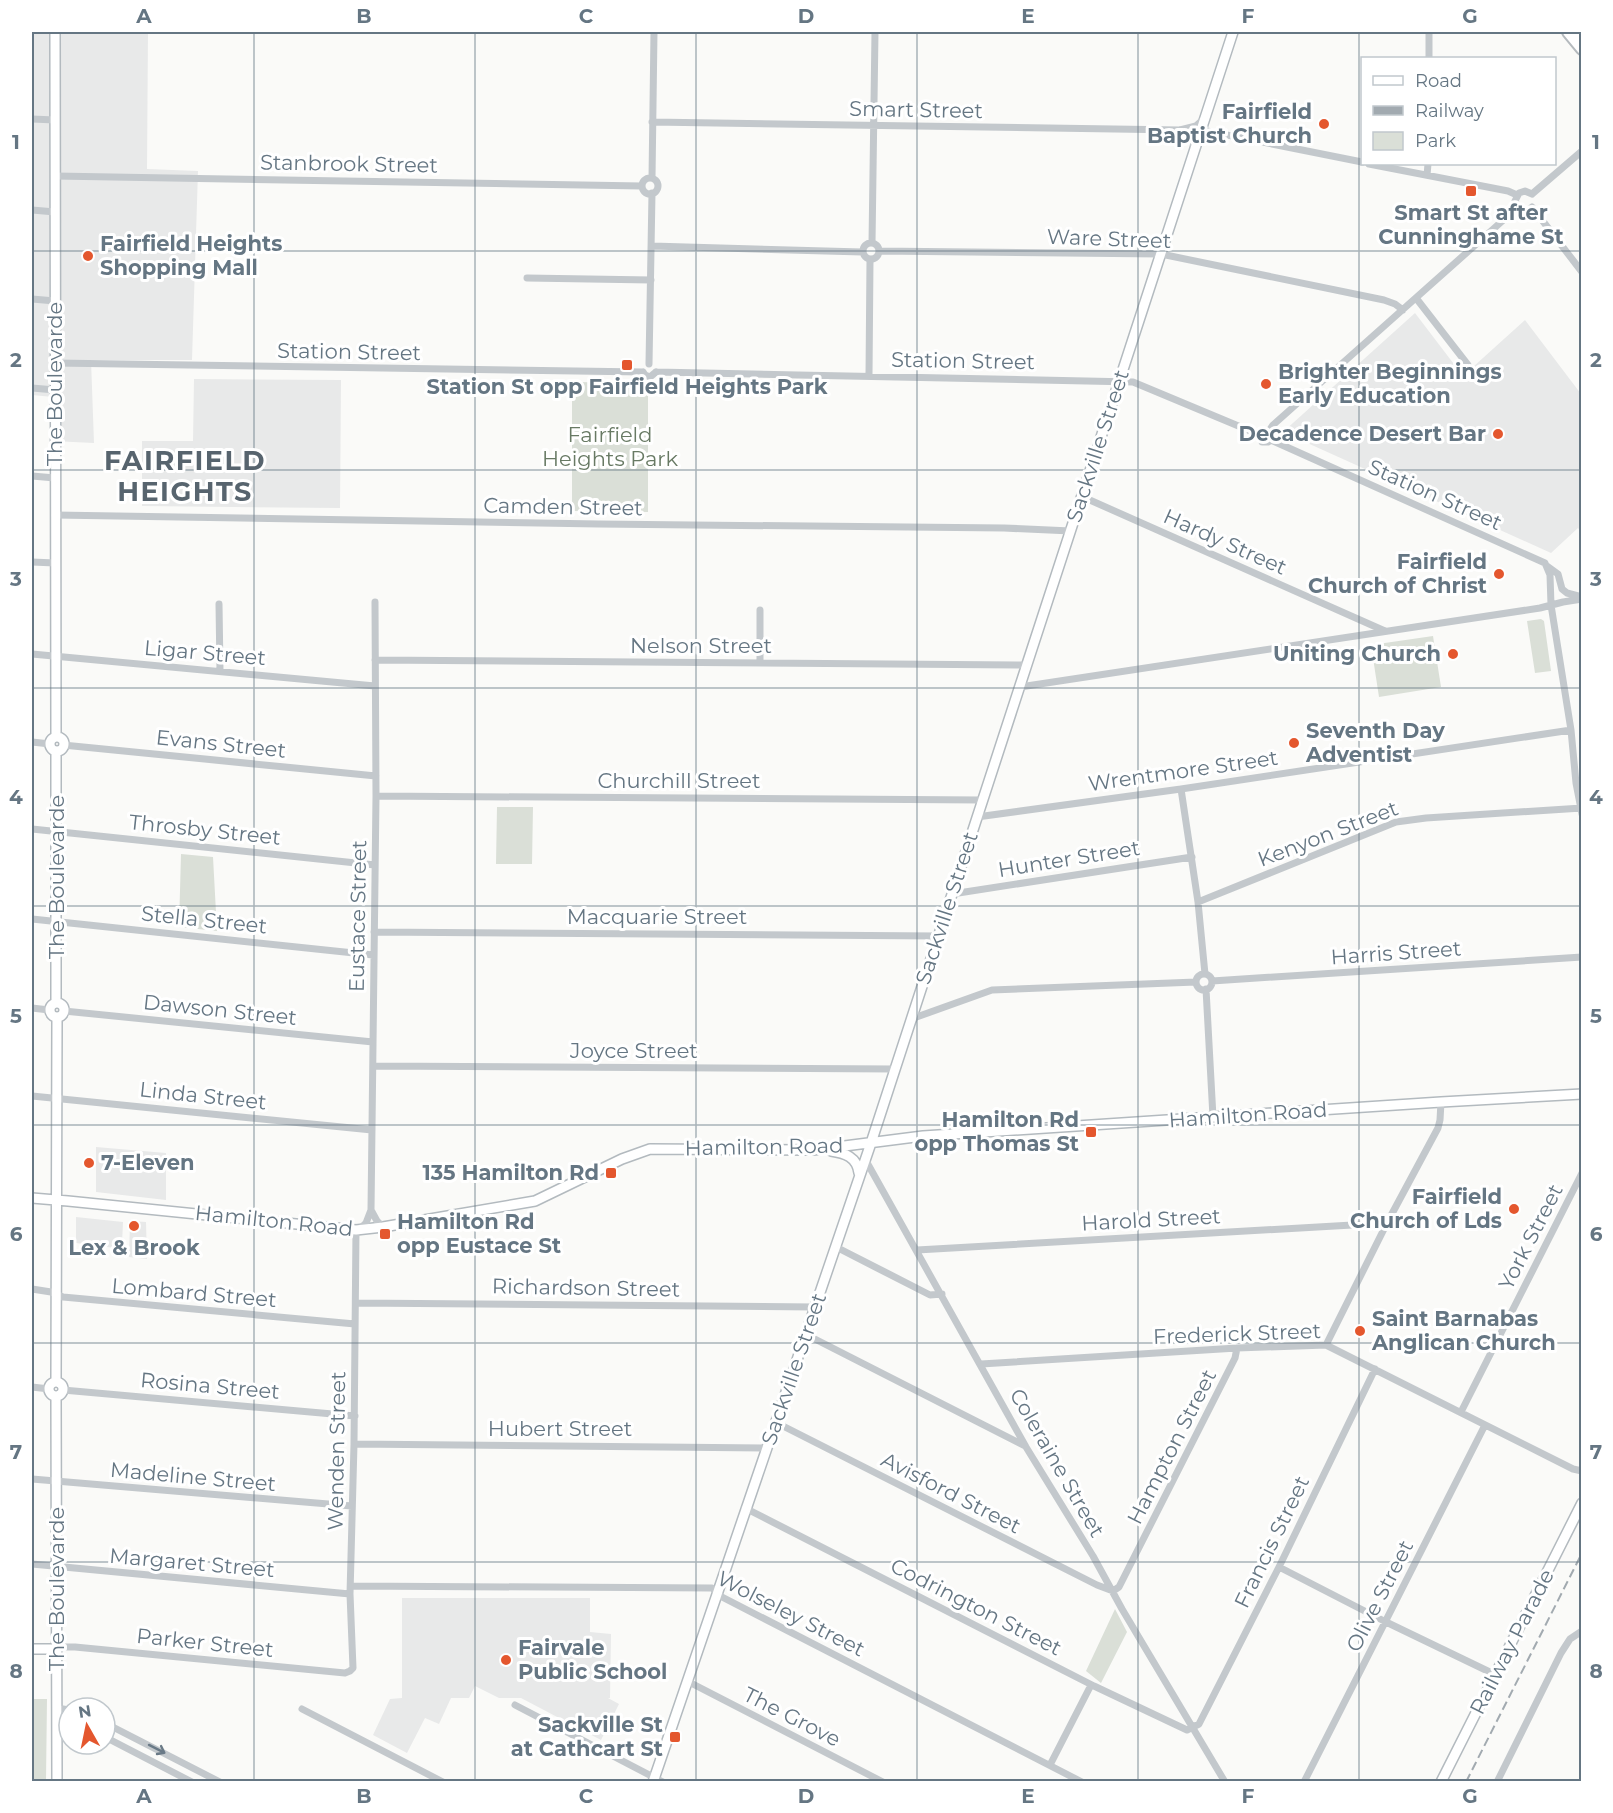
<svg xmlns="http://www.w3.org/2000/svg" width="1613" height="1813" font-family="Montserrat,sans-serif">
<rect width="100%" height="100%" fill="#fafaf8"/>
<path fill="#e8e9e9" d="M32,32h116l-1,137 51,2 -6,189h-101l3,83 -42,-2 1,-44 -21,-2z
M1415,313l48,63 62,-56 56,74v138l-3,-4 -27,25 -268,-121z
M194,379l147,1 -1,128 -198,-2v-65h51z
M96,1147l70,6v47l-70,-8z
M76,1217l47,5 -1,22 -3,4h-4l-39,-5z
M130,1221l16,1 1,37 -18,-2z
M402,1598h188v34l21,2 -1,64h-2l11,6 -18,36 -80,-42h-22l-24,-12 -6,12h-18l-12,26 -14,-6 -18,35 -34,-18 17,-36 12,-1z"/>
<path fill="#dadfd7" d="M572,382l76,1v129l-76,-1z
M1541,619l3,2 7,50 -16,2 -8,-52z
M1433,636l8,51 -62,10 -8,-52z
M497,807h36l-1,57h-36z
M181,854l32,3 4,74 -38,-4z
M1115,1609l12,23 -26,51 -15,-12z
M32,1699h15l-1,82h-14z"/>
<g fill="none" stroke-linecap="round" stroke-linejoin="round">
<g stroke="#b3babf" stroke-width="12">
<path id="secondary" d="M55,32l1,705
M50 744a7 7 0 1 1 14 0a7 7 0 1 1-14 0Z
M56,751v252
M50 1010a7 7 0 1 1 14 0a7 7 0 1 1-14 0Z
M831,1151c14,2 26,6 28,22
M32,1198l36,3 288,29 27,-3 152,-26 87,-42 28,-10 163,1 110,-14 518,-34 141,-8
M56,1382l1,-364
M49 1389a7 7 0 1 1 14 0a7 7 0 1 1-14 0Z
M56,1396l1,386
M32,1649h25
M653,1782l218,-639 362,-1111
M1441,1782l141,-279"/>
</g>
<g stroke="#b5babe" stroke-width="14">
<path id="primary" d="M1568,32l14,17
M1580,32l2,2"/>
</g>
<path stroke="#c3c8cc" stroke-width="7" d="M1429,58v-26
M32,119l23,1
M652,122l528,8 16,-4 8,-7
M1180,130l12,7 2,10
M1202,130l160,32
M1369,164l139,27 9,4
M1427,175l1,-11
M55,176l587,10
M652,178l2,-146
M642 186a8 8 0 1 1 16 0a8 8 0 1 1-16 0Z
M1532,194l50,-43
M1518,207l-3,-6 4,-8 6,-2 7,3
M1532,207l50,65
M32,210l23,2
M863 251a8 8 0 1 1 16 0a8 8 0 1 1-16 0Z
M872,243l3,-211
M652,246l210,6
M879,251l282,3 223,46 11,4 8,6
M527,278l124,2
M1416,298l52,67
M32,299l23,2
M55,363l588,9
M649,364l3,-171
M643,372l2,3 5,2 6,-5
M656,372l477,10 127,53
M869,375l1,-115
M32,388l23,2
M1269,431l4,-6 245,-218
M1260,435l2,7h6l3,-2
M1271,440l274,123 5,12 1,30 20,125 5,53 6,31
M32,476l23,2
M1083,497l302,134
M55,515l544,9 405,4 67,3
M32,562l23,1
M1547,566l11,8 4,15 5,4 15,4
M375,602l1,194 -5,414 6,11 6,6
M219,604l1,67
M32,654l343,32
M375,660l651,5
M760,663v-53
M1020,687l520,-79 23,-6 19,-3
M32,742l18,2
M63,745l313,31
M1181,789l17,113 7,72
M376,796l605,4
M977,817l204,-28 390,-59
M32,829l343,36
M952,894l240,-37
M1198,902l198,-80 30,-4 156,-10
M32,919l341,36
M374,932l565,4
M1196 982a8 8 0 1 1 16 0a8 8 0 1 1-16 0Z
M1212,981l370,-24
M1206,989l7,128
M32,1008l17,2
M64,1011l309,31
M911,1019l81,-29 204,-8
M373,1066l522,3
M32,1096l340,34
M865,1159l161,288 67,109 29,53 103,173
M359,1230l7,-7 5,-13
M836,1247l94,48 12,-1
M917,1250l470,-27
M32,1289l19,3 12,5 292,27
M356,1303l459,4
M805,1334l220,112
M1326,1345l61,-122 51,-95 2,-8 1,-18
M981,1364l256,-16 89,-3 247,124 9,2
M32,1387l17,2
M63,1390l292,26
M1461,1412l121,-239
M775,1422l322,163 16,6
M354,1444l412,4
M32,1479l320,27
M745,1508l349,178 93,44 12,-6 80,-157 96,-198
M32,1564l318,30
M1279,1567l107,55 110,53
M351,1586l361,2 10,9 360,185
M1113,1591l6,-4 116,-229 2,-10
M57,1649l8,-2h10l270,26 5,-2 3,-3 -3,-74 4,-150 2,-214
M687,1681l196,101
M515,1705l148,77
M302,1709l141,73
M57,1713l12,6
M57,1713l6,-4 6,1
M105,1723l115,59
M105,1737l87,45
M1050,1765l41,-80
M1304,1782l181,-357
M1497,1782l64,-129 9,-14 12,-8"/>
<use href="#secondary" stroke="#fff" stroke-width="9"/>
<use href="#primary" stroke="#fff" stroke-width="10"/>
<path stroke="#a2aab0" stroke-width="2" stroke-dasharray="9 4.5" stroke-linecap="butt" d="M1466,1782l116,-229"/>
</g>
<defs><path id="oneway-shaft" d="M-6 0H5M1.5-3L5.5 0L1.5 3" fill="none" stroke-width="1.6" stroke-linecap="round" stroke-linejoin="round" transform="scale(1.5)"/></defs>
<use stroke="#6a7a87" href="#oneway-shaft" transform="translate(157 1749) rotate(27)"/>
<path fill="none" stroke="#657683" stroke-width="1.5" stroke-opacity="0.55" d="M254,32v1750M475,32v1750M696,32v1750M917,32v1750M1138,32v1750M1359,32v1750M32,251h1550M32,470h1550M32,688h1550M32,906h1550M32,1125h1550M32,1343h1550M32,1562h1550"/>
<g fill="#e4572e" stroke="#fff" stroke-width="2">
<circle cx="1324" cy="124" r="6"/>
<rect x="1465" y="185" width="12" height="12" rx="3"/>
<circle cx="88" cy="256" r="6"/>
<rect x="621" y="359" width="12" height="12" rx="3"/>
<circle cx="1266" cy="384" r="6"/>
<circle cx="1498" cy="434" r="6"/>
<circle cx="1499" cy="574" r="6"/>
<circle cx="1453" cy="654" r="6"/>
<circle cx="1294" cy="743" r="6"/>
<rect x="1085" y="1126" width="12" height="12" rx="3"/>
<circle cx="89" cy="1163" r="6"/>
<rect x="605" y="1167" width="12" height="12" rx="3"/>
<circle cx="1514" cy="1209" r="6"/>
<circle cx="134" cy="1226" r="6"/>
<rect x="379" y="1228" width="12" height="12" rx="3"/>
<circle cx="1360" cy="1331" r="6"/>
<circle cx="506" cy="1660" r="6"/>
<rect x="669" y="1731" width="12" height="12" rx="3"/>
</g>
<g text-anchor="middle" stroke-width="6" stroke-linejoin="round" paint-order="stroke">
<g font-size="21" fill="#657683" stroke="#fff">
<text transform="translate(916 110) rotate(1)" y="7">Smart Street</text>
<text transform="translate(349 164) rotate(1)" y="7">Stanbrook Street</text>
<text transform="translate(1109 239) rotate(2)" y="7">Ware Street</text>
<text transform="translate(349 352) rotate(1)" y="7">Station Street</text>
<text transform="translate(963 361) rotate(1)" y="7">Station Street</text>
<text transform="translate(55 384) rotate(-90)" y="7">The Boulevarde</text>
<text transform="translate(1098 446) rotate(-72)" y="7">Sackville Street</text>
<text transform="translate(1435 495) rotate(24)" y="7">Station Street</text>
<text transform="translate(563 507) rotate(1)" y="7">Camden Street</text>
<text transform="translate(1225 542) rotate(24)" y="7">Hardy Street</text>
<text x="701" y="653">Nelson Street</text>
<text transform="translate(205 653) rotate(5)" y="7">Ligar Street</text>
<text transform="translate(221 744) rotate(6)" y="7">Evans Street</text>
<text transform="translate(1183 771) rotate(-8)" y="7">Wrentmore Street</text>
<text x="679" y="788">Churchill Street</text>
<text transform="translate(205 830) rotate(6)" y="7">Throsby Street</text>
<text transform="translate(1328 834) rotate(-21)" y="7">Kenyon Street</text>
<text transform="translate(1069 859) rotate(-9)" y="7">Hunter Street</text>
<text transform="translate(57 877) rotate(-90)" y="7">The Boulevarde</text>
<text transform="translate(947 908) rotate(-72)" y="7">Sackville Street</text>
<text transform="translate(358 916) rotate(-89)" y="7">Eustace Street</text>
<text x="657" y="924">Macquarie Street</text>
<text transform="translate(204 920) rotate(6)" y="7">Stella Street</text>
<text transform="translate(1396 953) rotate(-4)" y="7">Harris Street</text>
<text transform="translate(220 1010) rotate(6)" y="7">Dawson Street</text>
<text x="634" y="1058">Joyce Street</text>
<text transform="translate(203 1096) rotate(6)" y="7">Linda Street</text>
<text transform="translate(1248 1115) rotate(-4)" y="7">Hamilton Road</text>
<text transform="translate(764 1147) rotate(-1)" y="7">Hamilton Road</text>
<text transform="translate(1151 1220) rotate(-3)" y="7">Harold Street</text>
<text transform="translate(274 1221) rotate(6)" y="7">Hamilton Road</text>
<text transform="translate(1531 1237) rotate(-63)" y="7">York Street</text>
<text transform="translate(586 1288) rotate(1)" y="7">Richardson Street</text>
<text transform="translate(194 1293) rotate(5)" y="7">Lombard Street</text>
<text transform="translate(1237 1334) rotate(-2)" y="7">Frederick Street</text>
<text transform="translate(794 1369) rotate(-71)" y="7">Sackville Street</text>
<text transform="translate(210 1386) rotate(5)" y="7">Rosina Street</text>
<text x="560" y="1436">Hubert Street</text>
<text transform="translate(1172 1447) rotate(-63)" y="7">Hampton Street</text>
<text transform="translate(337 1451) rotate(-89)" y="7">Wenden Street</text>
<text transform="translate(1057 1463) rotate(60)" y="7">Coleraine Street</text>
<text transform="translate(193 1477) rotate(5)" y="7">Madeline Street</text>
<text transform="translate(951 1493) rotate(27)" y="7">Avisford Street</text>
<text transform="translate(1272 1542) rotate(-64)" y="7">Francis Street</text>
<text transform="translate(192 1563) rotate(5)" y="7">Margaret Street</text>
<text transform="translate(57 1589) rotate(-90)" y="7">The Boulevarde</text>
<text transform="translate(1380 1596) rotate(-63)" y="7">Olive Street</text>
<text transform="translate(976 1607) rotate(27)" y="7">Codrington Street</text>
<text transform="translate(791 1614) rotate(27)" y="7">Wolseley Street</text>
<text transform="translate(1512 1642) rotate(-63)" y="7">Railway Parade</text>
<text transform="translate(205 1643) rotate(6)" y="7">Parker Street</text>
<text transform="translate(792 1717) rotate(27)" y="7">The Grove</text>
</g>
<g font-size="21" font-weight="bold" fill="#657683" stroke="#fff" text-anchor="end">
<text x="1312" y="119">Fairfield<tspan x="1312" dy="24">Baptist Church</tspan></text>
<text x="1471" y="220" text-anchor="middle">Smart St after<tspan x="1471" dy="24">Cunninghame St</tspan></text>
<text x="100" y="251" text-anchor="start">Fairfield Heights<tspan x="100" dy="24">Shopping Mall</tspan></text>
<text x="1278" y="379" text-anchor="start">Brighter Beginnings<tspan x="1278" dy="24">Early Education</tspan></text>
<text x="627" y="394" text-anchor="middle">Station St opp Fairfield Heights Park</text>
<text x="1486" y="441">Decadence Desert Bar</text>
<text x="1487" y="569">Fairfield<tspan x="1487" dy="24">Church of Christ</tspan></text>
<text x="1441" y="661">Uniting Church</text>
<text x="1306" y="738" text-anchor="start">Seventh Day<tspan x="1306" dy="24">Adventist</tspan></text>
<text x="1079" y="1127">Hamilton Rd<tspan x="1079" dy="24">opp Thomas St</tspan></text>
<text x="101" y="1170" text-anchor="start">7-Eleven</text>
<text x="599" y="1180">135 Hamilton Rd</text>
<text x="1502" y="1204">Fairfield<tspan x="1502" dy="24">Church of Lds</tspan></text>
<text x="397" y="1229" text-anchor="start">Hamilton Rd<tspan x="397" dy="24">opp Eustace St</tspan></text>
<text x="134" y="1255" text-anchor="middle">Lex &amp; Brook</text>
<text x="1372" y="1326" text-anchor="start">Saint Barnabas<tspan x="1372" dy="24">Anglican Church</tspan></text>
<text x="518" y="1655" text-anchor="start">Fairvale<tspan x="518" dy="24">Public School</tspan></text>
<text x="663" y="1732">Sackville St<tspan x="663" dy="24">at Cathcart St</tspan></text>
</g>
<g font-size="21" fill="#687a64" stroke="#fff">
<text x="610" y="442">Fairfield<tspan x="610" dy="24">Heights Park</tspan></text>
</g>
<g font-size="27" font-weight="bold" letter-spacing="1.5" fill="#57646e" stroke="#fff">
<text x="185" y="470">FAIRFIELD<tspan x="185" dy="31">HEIGHTS</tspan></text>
</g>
</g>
<rect width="1613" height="1813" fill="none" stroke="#ffffff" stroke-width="66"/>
<rect x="1361" y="57" width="195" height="108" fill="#ffffff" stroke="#c1c8cd" stroke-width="1.5"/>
<rect x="1373" y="76" width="30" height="9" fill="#ffffff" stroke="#c1c8cd" stroke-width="1.5"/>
<text x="1415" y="87" font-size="18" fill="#657683">Road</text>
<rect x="1373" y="106" width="30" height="9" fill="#a2aab0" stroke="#c1c8cd" stroke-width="1.5"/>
<text x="1415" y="117" font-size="18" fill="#657683">Railway</text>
<rect x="1373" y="132" width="30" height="18" fill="#dadfd7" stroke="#c1c8cd" stroke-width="1.5"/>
<text x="1415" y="147" font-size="18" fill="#657683">Park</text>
<g transform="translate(87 1726) rotate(351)"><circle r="28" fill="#ffffff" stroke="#c1c8cd" stroke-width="1.5"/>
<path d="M0-4.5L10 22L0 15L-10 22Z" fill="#e4572e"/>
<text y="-9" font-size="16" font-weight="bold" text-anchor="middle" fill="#657683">N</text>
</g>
<rect x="33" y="33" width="1547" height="1747" fill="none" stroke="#657683" stroke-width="2"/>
<g font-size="20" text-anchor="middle" font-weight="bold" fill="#657683">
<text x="144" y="23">A</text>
<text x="364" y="23">B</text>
<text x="586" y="23">C</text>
<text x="806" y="23">D</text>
<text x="1028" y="23">E</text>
<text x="1248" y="23">F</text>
<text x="1470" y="23">G</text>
<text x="16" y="149">1</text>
<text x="1596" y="149">1</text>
<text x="16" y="367">2</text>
<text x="1596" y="367">2</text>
<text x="16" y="586">3</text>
<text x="1596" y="586">3</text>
<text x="16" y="804">4</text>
<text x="1596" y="804">4</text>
<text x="16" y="1023">5</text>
<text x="1596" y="1023">5</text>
<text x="16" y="1241">6</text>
<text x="1596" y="1241">6</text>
<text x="16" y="1459">7</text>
<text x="1596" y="1459">7</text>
<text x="16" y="1678">8</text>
<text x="1596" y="1678">8</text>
<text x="144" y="1803">A</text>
<text x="364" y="1803">B</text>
<text x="586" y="1803">C</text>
<text x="806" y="1803">D</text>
<text x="1028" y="1803">E</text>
<text x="1248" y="1803">F</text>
<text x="1470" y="1803">G</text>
</g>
</svg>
